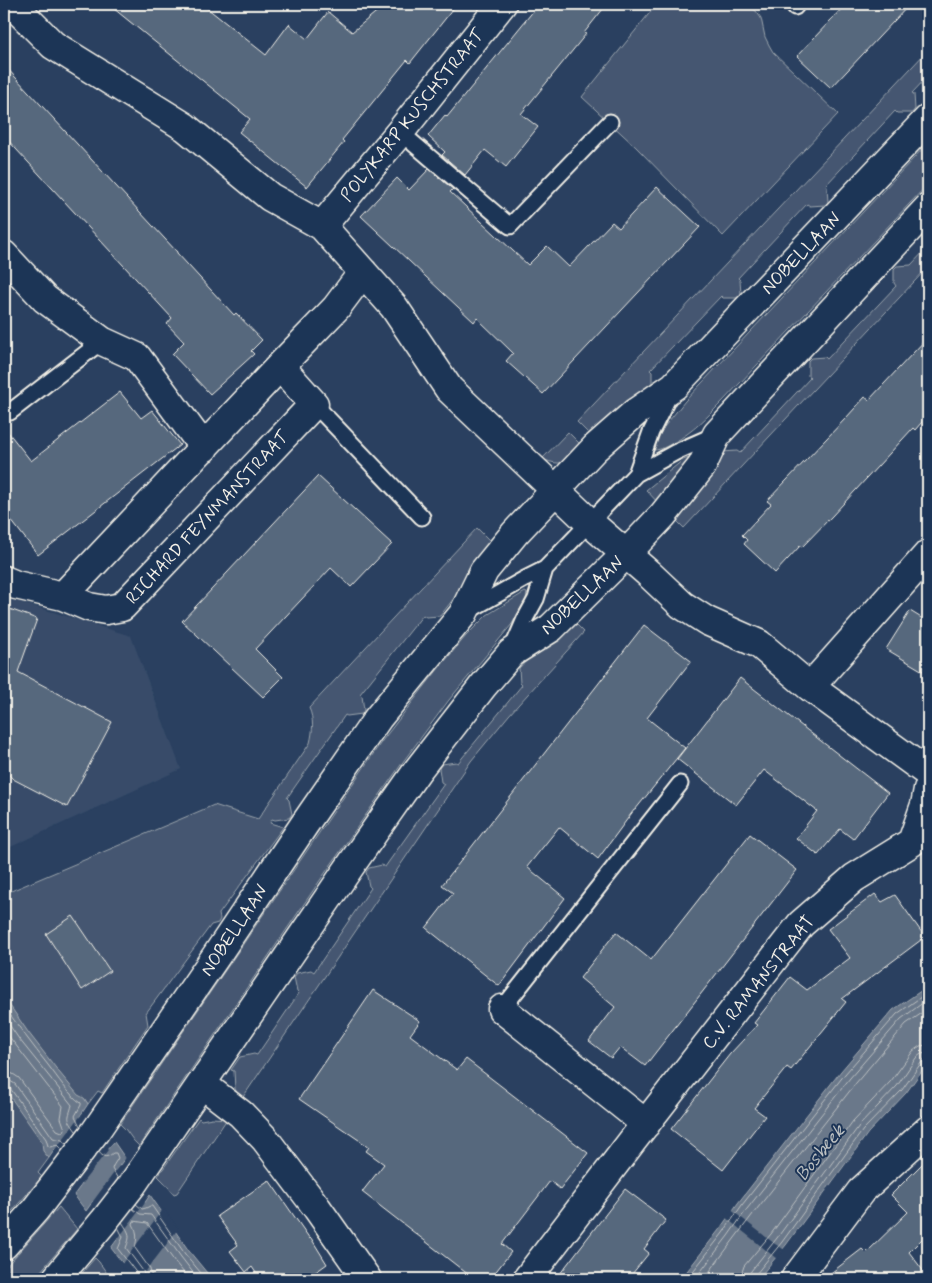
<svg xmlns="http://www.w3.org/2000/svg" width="932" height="1283" font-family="Mynerve,sans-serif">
<rect width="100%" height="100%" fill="#2a4060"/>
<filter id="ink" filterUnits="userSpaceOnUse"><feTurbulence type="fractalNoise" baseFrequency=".02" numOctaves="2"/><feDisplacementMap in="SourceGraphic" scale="10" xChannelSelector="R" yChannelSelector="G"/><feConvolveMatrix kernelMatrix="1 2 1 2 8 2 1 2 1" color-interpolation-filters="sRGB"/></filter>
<g filter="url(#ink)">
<path fill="#374c69" d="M4,597l127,39 50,133 -177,81z"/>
<path fill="#445771" stroke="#9ca4ac" d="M655,4h91l10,7 5,7 4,19 4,8 4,7 65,62 -115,122 -87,-89 -54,-50 74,-92z
M928,50v26l-16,17 2,1 1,15 -3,4h-15l-2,-2 -69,74 1,2 1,15 -3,3 -15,1 -3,-2 -69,74 2,2 1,14 -4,4h-14l-2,-2 -71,74 2,2v15l-59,51 -16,-16z
M928,143v41l-205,217c-16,16 -30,31 -50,42 -6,3 -12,7 -19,7l-1,-3 11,-20 21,-26z
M928,247v20l-244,261 -11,-11 49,-65 15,-1 3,2 70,-75 -2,-2v-15l3,-3 14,-1 2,2 69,-73 -2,-3v-14l3,-3 14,-1z
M568,432l15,15c-16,14 -18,21 -41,12z
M689,458l3,1 -32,46 -14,-15 37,-30z
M477,528l15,15 -34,50 -18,23 -14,1 -3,-2 -63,79 2,2 2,14 -2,4 -15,2 -2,-1 -58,83 2,2 3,14 -3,4 -14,2 -3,-1 -2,4 13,4 -64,87 1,5 -2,4 -7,2 -65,88 2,12 -46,68 -4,-2 -10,13 -4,-6 -40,54 5,6 -11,15 4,4 -38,43v-326l210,-89 44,14 52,-76c3,-12 4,-24 -1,-35z
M525,592l2,1 -1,6 -14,25 -63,76 -44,59 -82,117 -184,270c-8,-6 -11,-16 -19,-22l262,-383 57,-73 27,-32 21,-21z
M573,621l11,11 -75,83 -38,46 -230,339 -6,-11 -1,-18 -3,-1 9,-13 14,-3 3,1 42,-62 -2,-2 -3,-14 3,-4 14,-3 3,2 57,-84 -2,-2 -3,-14 3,-4 13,-3 3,2 59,-83 -3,-2 -2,-14 3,-4 14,-2 2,1 64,-78 -2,-2 -1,-15 15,-14z
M199,1118l2,2 11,-2 15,1 -50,74 -3,1 -10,-12 -6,-6z
M59,1207l18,22 -43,50h-30v-10z
M95,1258l4,4 12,17h-34z"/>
<path fill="#6a788a" stroke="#a1a8b0" d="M928,986v76l-22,31 -38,40 -82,112 -28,34h-77l38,-49 19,-27 103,-132 52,-61z
M4,997l24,35 31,40 19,23 6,3 4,6 -8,12 25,36 9,-10 11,16 -8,11 27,35 6,-9 39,56 23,28h-77l-24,-31 8,-11 -26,-36 -7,10 -12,-16 8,-11 -27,-35 -6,9 -6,-7 -1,-9 -38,-54z"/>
<path fill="#2a4060" d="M82,1114l1,2 25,34 -29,37 -25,-36z
M119,1166l26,37 -28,37 -24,-35v1l-2,-2z
M163,1209l15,20 -38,50h-8l-11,-14z
M730,1209l45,35 10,6 -1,1h-2l-5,8 -52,-42z"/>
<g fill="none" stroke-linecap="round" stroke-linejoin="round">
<path stroke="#bdc1c2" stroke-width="1" d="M4,1006c14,20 29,40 44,59 10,13 20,29 33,38v2l-6,11 5,10
M4,1017l15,22 53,66c-4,15 -6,12 4,26
M4,1030l59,76 -2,12 4,11 -1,2 -2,1 -5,-2 -38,-52 -6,-4 -9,-2
M4,1080l6,1 5,3 38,54 9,2 5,4
M4,1086h4l2,2 36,51 2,7 2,1 8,-2 5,5
M99,1152c4,6 8,6 14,1h3l2,5 -5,8 -1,3 6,10
M136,1204l6,5 4,-1 4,-2h2l33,48 21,25
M133,1209l7,5 11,1 30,42 17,22
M122,1222c8,12 9,13 4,26l17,23 2,8
M118,1227l5,10 -5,12 20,26v4
M152,1279l-2,-10 -15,-21c2,-9 3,-15 -2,-24l1,-3 13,2 28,39 14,17
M687,1279l36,-46 19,-28 103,-131 52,-60 31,-22
M695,1279l33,-43 19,-27 103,-131 51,-59 27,-20
M704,1279l49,-65 103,-131 50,-59 22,-15
M741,1279l1,-7 2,-6 27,-32 82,-113 38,-40 22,-30 7,-5 8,-1
M748,1279l3,-8 26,-33 82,-112 38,-40 19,-28 5,-4 7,-1
M755,1279l1,-5 26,-32 81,-112 39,-40 19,-27 3,-4h4"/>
</g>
<path fill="#56677d" stroke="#f4f1e8" d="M108,4h94l64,51 23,-31 18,15 21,-27 24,20 34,-28h71l-47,59 -3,-3 -65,80 2,2 -37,45 -68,-55 11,-13z
M539,4h68l-23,29 2,1 -65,80 17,13 -32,40 -21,-17 -20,25 -23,-20 3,-3 -17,-16 17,-21 2,2z
M846,4h64l-79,84 -34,-32z
M4,65l173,187v1l57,62 2,-2 26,27 -11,11 3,3 -44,40 -38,-40 12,-12 -17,-18 5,-6 -168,-182z
M429,169l24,20 -3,3 78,73 19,-19 22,21 43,-45 7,6 38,-41 43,40 -157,167 -37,-33 7,-8 -36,-35 -3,4 -113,-106 36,-38 12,12z
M928,337v78l-13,15 -2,-2 -81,88 -30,31 -2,-1 -25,27 -31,-29 3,-4 -5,-5 29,-31 -4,-3 79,-83 19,-21 4,3z
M120,392l21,26 11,-8 28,35 -142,110 -34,-44v-84l27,34z
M318,476l74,68 -41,43 -20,-19 -76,81 28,28 -20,20 -81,-76z
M4,607l33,12 -19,53 94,50 -45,85 -54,-28 -4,-4 -5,-11z
M910,611l18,11v52l-42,-25z
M644,625l47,36 -44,57 38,30 -50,62h-1l-36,49 -39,-32 -32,40 38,31 -66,88 -73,-58 27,-35 -11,-8z
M740,678l148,115 -35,46 -13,-10 -22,26 -22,-17 21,-27 -53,-41 -28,35 -59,-46z
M750,834l47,36 -152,196 -25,-19 -9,11 -22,-17 26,-34 -35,-29 36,-46 35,28z
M875,894l7,8 13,-7 30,42 -83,62 4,3 -55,68 -4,-3 -33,41 11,8 -42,54 -52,-41 59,-75 27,-29 -3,-2 36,-46 17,13 43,-32 -22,-29z
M73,916l37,55 -28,19 -36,-56z
M373,990l47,31 -10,14 47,35 9,-11 122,94 -28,36 -10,-8 -48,63 9,8 -21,27h-16l-112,-87 22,-28 -18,-13 3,-4 -70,-48z
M928,1158v75l-19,19 19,25v2h-105l39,-30 4,4 42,-41 -17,-17z
M269,1180l41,59 1,-1 16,26 -21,15h-46l-8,-12 -6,5 -16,-21 8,-6 -21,-29z
M625,1189l41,31 -22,29 5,4 -21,26h-72z"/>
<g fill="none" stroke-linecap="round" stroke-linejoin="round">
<g stroke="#f4f1e8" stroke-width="19">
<path id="lane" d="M795,7l2,-3
M400,132l110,94 100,-104
M314,404l108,113
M10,412l92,-71
M636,474l15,-42 19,-38
M468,611l55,-31 22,-11 91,-95 40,-22 41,-18
M512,649l13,-30 11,-20 9,-30
M502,1009l178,-225"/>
</g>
<g stroke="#f4f1e8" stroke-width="31">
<path id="street" d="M12,4l41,41 132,82 85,70 52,29 72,81 55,82 140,133 59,51 34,32 25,16 52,23 51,43 118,86
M322,226l78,-94 102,-128
M4,255l41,44 57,42 35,16 67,91
M4,580l12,5 47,11 26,11 17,3 16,-3 192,-203 -34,-38
M63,596l217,-230 56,-58 27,-36
M810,687l118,-133
M502,1009l144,115
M202,1084l39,30 24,25 52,69 50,71
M527,1279l106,-139 168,-216 53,-46 58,-36 13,-37 3,-16
M795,1279l66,-88 67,-61"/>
</g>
<g stroke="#f4f1e8" stroke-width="31">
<path id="secondary" d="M4,1245l31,-35 60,-78 121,-176 88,-131 74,-107 85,-104 21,-43 31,-38 80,-85 41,-36 38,-26 254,-267
M56,1279l48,-58 28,-36 221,-323 64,-91 66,-85 28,-33 40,-25 75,-74 37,-39 39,-49 15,-32 211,-226"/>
</g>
<use href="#lane" stroke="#1d3557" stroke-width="15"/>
<use href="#street" stroke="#1d3557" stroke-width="28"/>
<use href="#secondary" stroke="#1d3557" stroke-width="28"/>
</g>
</g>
<g text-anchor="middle" stroke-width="4" stroke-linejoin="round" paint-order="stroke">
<g font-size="18" fill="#f4f1e8" stroke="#1d3557">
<text transform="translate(412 115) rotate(-51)" y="6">POLYKARP KUSCHSTRAAT</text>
<text transform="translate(801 253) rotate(-46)" y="6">NOBELLAAN</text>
<text transform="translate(207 517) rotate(-47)" y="6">RICHARD FEYNMANSTRAAT</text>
<text transform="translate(582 595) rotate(-43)" y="6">NOBELLAAN</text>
<text transform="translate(234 930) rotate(-56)" y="6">NOBELLAAN</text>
<text transform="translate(758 982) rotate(-51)" y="6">C.V. RAMANSTRAAT</text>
</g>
<g font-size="19" font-style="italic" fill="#bdc1c2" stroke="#1d3557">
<text transform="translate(819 1152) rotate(-51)" y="7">Bosbeek</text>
</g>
</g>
<rect width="932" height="1283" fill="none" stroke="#1d3557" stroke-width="20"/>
<rect x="10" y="10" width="912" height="1263" fill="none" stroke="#f4f1e8" stroke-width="2" filter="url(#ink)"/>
</svg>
